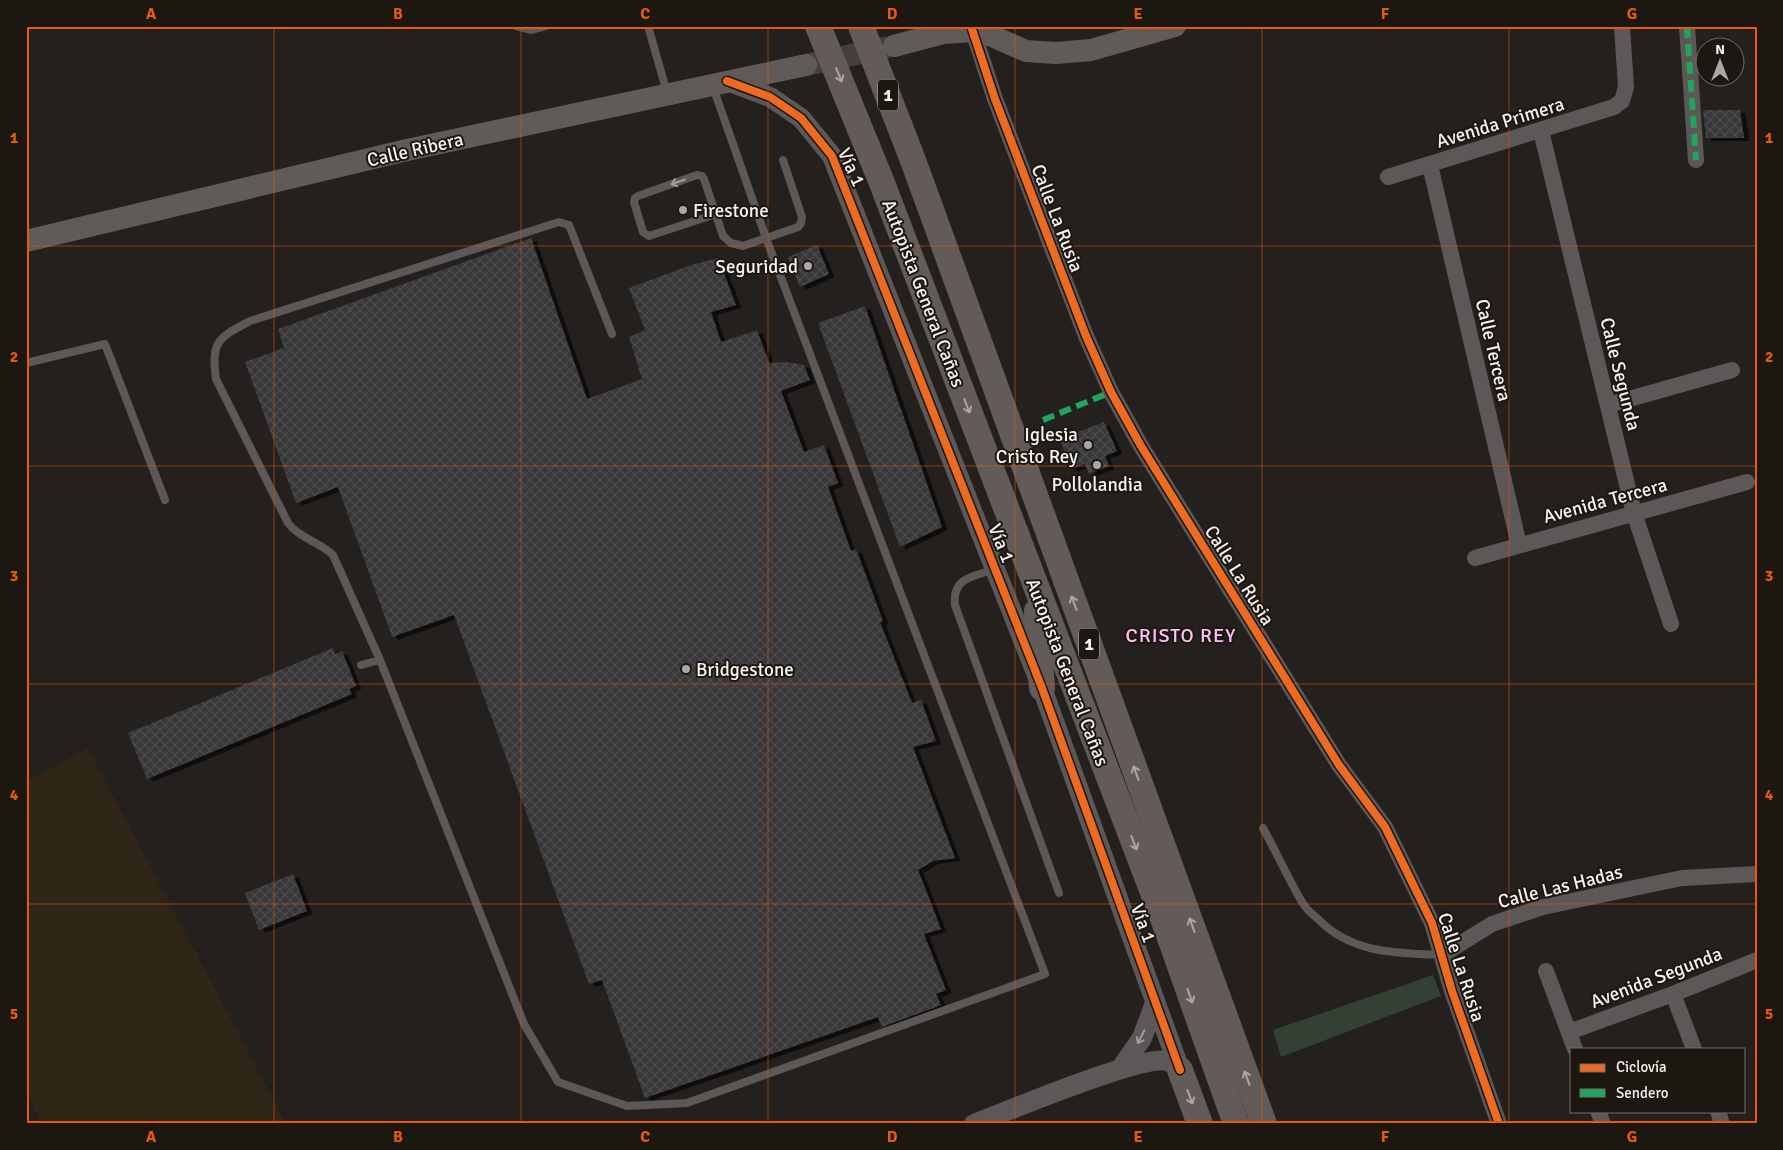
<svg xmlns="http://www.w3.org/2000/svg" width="1783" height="1150" font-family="Signika,sans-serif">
<defs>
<pattern id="building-cross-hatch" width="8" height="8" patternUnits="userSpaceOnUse" patternTransform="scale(1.25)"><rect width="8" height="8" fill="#38373b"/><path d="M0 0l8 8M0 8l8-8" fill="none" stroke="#4c4b4e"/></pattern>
<filter id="shadow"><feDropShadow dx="5.5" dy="3" stdDeviation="0" flood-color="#0009"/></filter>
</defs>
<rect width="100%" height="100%" fill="#23201d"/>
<path fill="#2f2618" d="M88,748l198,376h-244l-16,-33v-310z"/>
<path fill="#334135" d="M1433,975l8,21 -160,61 -8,-27z"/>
<path fill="url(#building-cross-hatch)" filter="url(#shadow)" d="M1703,110h37l4,28h-38z
M531,238l56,161 55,-20 -13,-42 16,-7 -16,-42 62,-23 27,-7 18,47 -25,7 10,30 36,-12 12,33 17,-1 18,3 6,15 -29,11 23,61 20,-7 14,38 -10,4 23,64 5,-2 27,72 -3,1 32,81 9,-3 15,41 -23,6 42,111 -22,3 -15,9 23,59 -17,5 22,56 -10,4 5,11 -59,22 -4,-10 -233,81 -43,-118 -13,4 -135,-369 -62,22 -54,-150 -42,16 -51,-141 39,-14 -6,-19z
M817,245l12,29 -29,13 -12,-30z
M865,306l77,221 -42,20 -82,-224z
M1104,422l13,29 -12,5 4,10 -20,8 -4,-10 -14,5 -11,-30z
M333,648l2,6 7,-3 14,35 -7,3 3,5 -205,85 -19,-46z
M293,874l14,37 -48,19 -14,-37z"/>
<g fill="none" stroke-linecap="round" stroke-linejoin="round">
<path stroke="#43403c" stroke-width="22" stroke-dasharray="22 11" stroke-linecap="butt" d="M806,65l82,-18"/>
<path stroke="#5d5858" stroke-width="8" d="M516,26l16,4 14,-4
M648,26l19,67
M716,214l-67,22 -6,-4 -9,-30 1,-4 3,-2 59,-21 5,1 2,3 19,57 8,7 12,3 55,-19 3,-4 1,-6 -19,-57
M612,334l-43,-109 -10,-3 -309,99c-32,17 -39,20 -34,58l72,144c11,15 32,19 45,32l47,105 144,364 34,58 69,24 60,-3 358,-129 -279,-736 -53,-151
M26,363l79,-19 60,156
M995,569c-22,8 -43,8 -40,36l104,288
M361,665l19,-5
M1263,828c14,25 26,53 41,77 4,6 9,10 14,14 34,35 79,34 124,36"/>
<path stroke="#5d5858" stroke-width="16" d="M1687,26l9,134
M973,31l22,68 91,237 25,56 30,54 198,319 46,62 47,96 20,68 47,133
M1541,131l93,382 37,111
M1430,165l89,380
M1388,177l226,-70 8,-6 4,-14 -4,-61
M1608,405l124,-35
M1475,558l272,-76
M1442,955l50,-31 51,-17 139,-29 75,-4
M1546,971l29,78
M1673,994l21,55
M1569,1032l104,-38 84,-34
M1598,1111l5,13
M1718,1111l4,13"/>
<path stroke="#5d5858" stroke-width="20" d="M727,81l43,16 31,21 31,38 210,532 138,382
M1121,1068l21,-30 13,-35
M974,1124c32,-12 168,-70 194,-63 4,1 9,6 12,9"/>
<path stroke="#605b59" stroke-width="22" d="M894,46l49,-13 30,-2 10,1 43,19 30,2 35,-3 84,-24
M26,241l381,-91 399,-85"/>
<path stroke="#625b5a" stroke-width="26" d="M818,26l64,157 282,738 72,203
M861,26l53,137 350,961
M1037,611l5,77
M1180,1070l20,54"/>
<path stroke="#20a55d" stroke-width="6" stroke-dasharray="12 6" stroke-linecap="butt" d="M1687,26l9,134
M1043,420l68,-28"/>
<g stroke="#1d1711" stroke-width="11">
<path id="cycleway" d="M971,26l24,73 91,237 25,56 30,54 198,319 46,62 47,96 20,68 47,133
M727,81l43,16 31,21 31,38 210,532 138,382"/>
</g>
<use href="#cycleway" stroke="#ed6a23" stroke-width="8"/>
</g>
<defs><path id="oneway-shaft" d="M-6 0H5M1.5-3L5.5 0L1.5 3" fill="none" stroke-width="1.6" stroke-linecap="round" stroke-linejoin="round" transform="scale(1.25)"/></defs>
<g stroke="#aca6a4">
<use href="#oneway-shaft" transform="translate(839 75) rotate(68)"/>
<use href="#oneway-shaft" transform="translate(967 406) rotate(69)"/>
<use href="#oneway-shaft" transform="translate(1074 603) rotate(-110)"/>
<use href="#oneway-shaft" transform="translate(1136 773) rotate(-110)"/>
<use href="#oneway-shaft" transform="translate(1134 843) rotate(69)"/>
<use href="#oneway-shaft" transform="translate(1192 925) rotate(-110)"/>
<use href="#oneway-shaft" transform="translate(1190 996) rotate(70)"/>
<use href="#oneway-shaft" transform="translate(1247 1078) rotate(-110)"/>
<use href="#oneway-shaft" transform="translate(1190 1097) rotate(70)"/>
</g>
<g stroke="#a29d9c">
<use href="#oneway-shaft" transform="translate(678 182) rotate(161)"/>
<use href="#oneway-shaft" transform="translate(1141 1037) rotate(117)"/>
</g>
<path fill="none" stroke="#e8590c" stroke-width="1" stroke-opacity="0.55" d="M274,26v1098M521,26v1098M768,26v1098M1015,26v1098M1262,26v1098M1509,26v1098M26,246h1731M26,466h1731M26,684h1731M26,904h1731"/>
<g fill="#ada8a5" stroke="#1d1711" stroke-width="2">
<circle cx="683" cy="210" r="5"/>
<circle cx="808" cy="266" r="5"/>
<circle cx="1088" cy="445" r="5"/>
<circle cx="1097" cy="465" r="5"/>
<circle cx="686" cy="669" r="5"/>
</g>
<g text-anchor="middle" stroke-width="4" stroke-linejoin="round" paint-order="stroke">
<g fill="#1d1711" stroke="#b6b0ac" stroke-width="1">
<rect x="878" y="79.5" width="20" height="31" rx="4"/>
<rect x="1079" y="628.5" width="20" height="31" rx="4"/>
</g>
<g font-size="18" font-weight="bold" fill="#f7f2ee">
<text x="888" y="101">1</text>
<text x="1089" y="650">1</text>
</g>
<g font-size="19" fill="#f7f2ee" stroke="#1d1711">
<text transform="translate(1500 122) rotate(-17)" y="7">Avenida Primera</text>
<text transform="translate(415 149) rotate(-13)" y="7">Calle Ribera</text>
<text transform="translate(852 167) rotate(65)" y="7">Vía 1</text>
<text transform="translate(1058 218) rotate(69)" y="7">Calle La Rusia</text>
<text transform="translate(924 293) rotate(69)" y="7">Autopista General Cañas</text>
<text transform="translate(1494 350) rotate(77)" y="7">Calle Tercera</text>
<text transform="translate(1621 374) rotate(76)" y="7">Calle Segunda</text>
<text transform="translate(1605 500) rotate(-15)" y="7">Avenida Tercera</text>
<text transform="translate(1002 543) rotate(68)" y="7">Vía 1</text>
<text transform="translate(1240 575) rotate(58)" y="7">Calle La Rusia</text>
<text transform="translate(1068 672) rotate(69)" y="7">Autopista General Cañas</text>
<text transform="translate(1560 886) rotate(-14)" y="7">Calle Las Hadas</text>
<text transform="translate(1144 923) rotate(70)" y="7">Vía 1</text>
<text transform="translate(1462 967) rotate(72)" y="7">Calle La Rusia</text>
<text transform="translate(1656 977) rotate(-21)" y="7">Avenida Segunda</text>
</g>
<g font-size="19" fill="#f7f2ee" stroke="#1d1711" text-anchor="start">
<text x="693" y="217">Firestone</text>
<text x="798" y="273" text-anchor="end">Seguridad</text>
<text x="1078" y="441" text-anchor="end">Iglesia<tspan x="1078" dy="22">Cristo Rey</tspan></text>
<text x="1097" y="491" text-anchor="middle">Pollolandia</text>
<text x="696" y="676">Bridgestone</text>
</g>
<g font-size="20" letter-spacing="1" fill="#ffc0f6" stroke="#1d1711">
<text x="1181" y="642">CRISTO REY</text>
</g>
</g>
<rect width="1783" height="1150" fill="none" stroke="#1d1711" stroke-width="55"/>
<rect x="1570" y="1048" width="175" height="65" fill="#1d1711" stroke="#746f69"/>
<rect x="1580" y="1064" width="25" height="8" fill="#ed6a23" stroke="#746f69"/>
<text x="1616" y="1072" font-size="15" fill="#f7f2ee">Ciclovía</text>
<rect x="1580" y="1089" width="25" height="8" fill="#20a55d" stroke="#746f69"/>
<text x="1616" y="1098" font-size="15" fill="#f7f2ee">Sendero</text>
<g transform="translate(1720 62)"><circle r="24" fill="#1d1711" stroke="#746f69"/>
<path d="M0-4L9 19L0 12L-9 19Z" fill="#ada8a5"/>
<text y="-8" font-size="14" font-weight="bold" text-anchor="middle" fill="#f7f2ee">N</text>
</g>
<rect x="28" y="28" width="1728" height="1094" fill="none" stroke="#e8590c" stroke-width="2"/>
<g font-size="16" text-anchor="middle" font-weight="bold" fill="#e8590c">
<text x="151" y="19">A</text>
<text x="398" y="19">B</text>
<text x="645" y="19">C</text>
<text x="892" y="19">D</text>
<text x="1138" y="19">E</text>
<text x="1385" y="19">F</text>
<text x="1632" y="19">G</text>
<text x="14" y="143">1</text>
<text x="1769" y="143">1</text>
<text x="14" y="362">2</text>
<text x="1769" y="362">2</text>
<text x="14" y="581">3</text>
<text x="1769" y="581">3</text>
<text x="14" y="800">4</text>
<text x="1769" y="800">4</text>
<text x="14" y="1019">5</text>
<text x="1769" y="1019">5</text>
<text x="151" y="1142">A</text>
<text x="398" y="1142">B</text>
<text x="645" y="1142">C</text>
<text x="892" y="1142">D</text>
<text x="1138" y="1142">E</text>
<text x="1385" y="1142">F</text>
<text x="1632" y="1142">G</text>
</g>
</svg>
